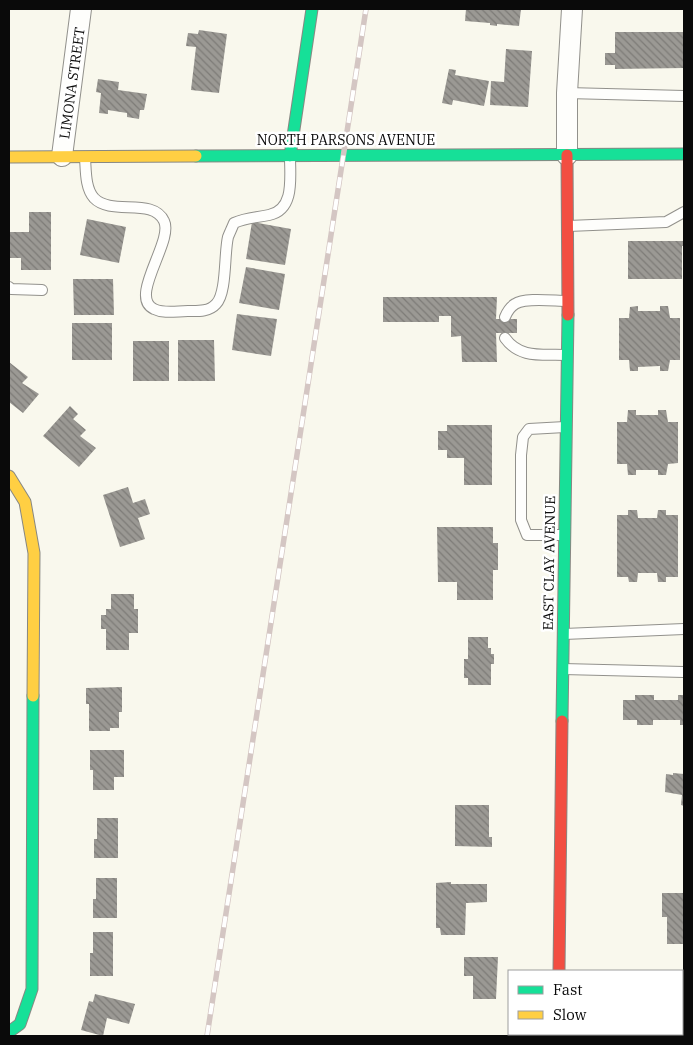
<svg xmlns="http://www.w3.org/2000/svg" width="693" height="1045" font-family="'IBM Plex Serif',serif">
<defs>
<pattern id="building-back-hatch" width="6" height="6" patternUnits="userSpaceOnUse" patternTransform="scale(1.25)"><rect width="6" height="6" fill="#9b9994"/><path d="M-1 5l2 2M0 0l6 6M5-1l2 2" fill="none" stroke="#7d7b77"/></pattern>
</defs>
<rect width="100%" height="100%" fill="#f9f8ed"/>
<path fill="url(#building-back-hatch)" d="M466,9h55l-2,17 -22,-2v2l-7,-1v-2l-25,-2z
M199,30l28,4 -8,59 -28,-3 5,-43 -10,-1 2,-13 10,1z
M615,32h69v36l-69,1v-4h-10v-12h10z
M506,49l26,2 -4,56 -38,-2 1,-24 13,1z
M449,69l7,1 -1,5 34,6 -5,25 -31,-6 -1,5 -10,-2z
M98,79l21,3 -1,8 29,4 -3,16h-4l-1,9 -12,-2v-4l-19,-3v4l-9,-1 2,-20 -5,-1z
M29,212h22v58h-30v-12h-12v-26h20z
M87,219l39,8 -7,36 -39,-8z
M252,222l39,7 -6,36 -39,-6z
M628,241h56v5h-2v33h-54z
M246,267l39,7 -6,36 -40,-7z
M73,279h40l1,36h-40z
M383,297h114l-1,22h21v14h-21l1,29h-35l-1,-26 -10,1v-21h-12v6h-56z
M638,306v5h22v-5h8l2,12h10v42h-10l-2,11h-8v-5l-22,1v4h-8l-1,-11h-10v-42h10l1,-11z
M237,314l40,5 -6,37 -39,-6z
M72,323h40v37h-40z
M178,340h36l1,41h-37z
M133,341h36v40h-36z
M9,362l19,15 -6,6 17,11 -16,19 -14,-11z
M70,406l8,8 -5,5 13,11 -6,6 16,12 -17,19 -36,-31z
M628,410h8v5h22v-5h8l2,12h10v41l-10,1 -2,11h-8v-5h-22v5h-8l-1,-11h-10v-42h10z
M447,425h45v60h-28v-27h-17v-8h-9v-19h9z
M128,487l5,16 12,-4 5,15 -12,4 7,21 -25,8 -17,-52z
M628,510h9l1,8h19l1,-8h8v5h12v62h-12v5h-8l-1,-9h-19l-1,9h-8l-1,-5h-11v-62h11z
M437,527h56v16h5v27h-5v30h-36v-18h-19z
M111,594h23v15h4v24h-9v17h-23v-21h-5v-14h5v-6h5z
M468,637h20v11h3v6h3v10h-3v21h-23v-7h-4v-19h4z
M122,687v25h-3v16h-9v3h-21v-27h-3v-16z
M635,695h19v5h24v-5h6v30h-4v-5h-27v5h-16v-5h-14v-20h12z
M90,750h34v27h-10v13h-21v-20h-3z
M673,773l11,1v32l-3,-1 1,-10 -17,-3 1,-18 7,1z
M455,805h34v32h3v10l-37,-1z
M97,818h21v40h-24v-19h3z
M96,878h21v40h-24v-19h3z
M451,882v2h36v18l-21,1 -1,32h-24l-1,-7h-4v-45z
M662,893h22v51h-17v-27h-5z
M93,932h20v44h-23v-23h3z
M464,957h34l-2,42h-23v-23h-9z
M95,994l40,10 -6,20 -22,-6 -4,18 -22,-6 8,-29 4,1z"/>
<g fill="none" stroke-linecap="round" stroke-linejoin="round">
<g stroke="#92918c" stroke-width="12">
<path id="lane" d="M567,93l117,3
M85,158c1,12 0,30 9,40 17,18 59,-1 70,23 10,20 -36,76 -10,88 10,5 23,2 34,2 9,0 21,1 28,-7 11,-11 8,-51 12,-67 2,-5 4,-9 6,-14 13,-6 21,-5 35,-8 26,-5 21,-38 21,-58
M568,226l98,-4 18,-10
M9,287l2,2 31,1
M505,317c2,-5 5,-10 10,-13 10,-7 39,-3 52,-3
M505,338c15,21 37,16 60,17
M564,535h-37l-6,-15v-65l2,-18 6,-8 36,-2
M564,634l120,-5
M563,669l121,3"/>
</g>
<g stroke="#92918c" stroke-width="22">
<path id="street" d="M567,155v-62l5,-84
M62,156l19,-147"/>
</g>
<g stroke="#888883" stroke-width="13">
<path id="fast" d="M196,156l488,-2
M290,156l22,-147
M562,721l6,-406
M9,1032l11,-8 12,-35 1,-293
M559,1034v2"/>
</g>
<g stroke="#888883" stroke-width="13">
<path id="slow" d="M9,157l187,-1
M9,476l16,26 9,51 -1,143"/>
</g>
<g stroke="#888883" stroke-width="13">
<path id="jam" d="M567,155l1,160
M559,971l3,-250"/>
</g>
<use href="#lane" stroke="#fefefc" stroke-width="10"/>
<use href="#street" stroke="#fefefc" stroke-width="20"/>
<use href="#fast" stroke="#16e098" stroke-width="11"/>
<use href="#slow" stroke="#ffcf43" stroke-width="11"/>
<use href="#jam" stroke="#f24e42" stroke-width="11"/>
<g stroke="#d4c6c3" stroke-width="5.5">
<path id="rail" d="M207,1036l159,-1027"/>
</g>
<use href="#rail" stroke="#fff" stroke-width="4" stroke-dasharray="11" stroke-linecap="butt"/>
</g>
<g text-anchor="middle" stroke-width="5" stroke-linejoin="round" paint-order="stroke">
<g font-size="14" fill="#0a0a0a" stroke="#fff">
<text transform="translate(72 83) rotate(-82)" y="5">LIMONA STREET</text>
<text x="346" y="145">NORTH PARSONS AVENUE</text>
<text transform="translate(549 563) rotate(-89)" y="5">EAST CLAY AVENUE</text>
</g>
</g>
<rect width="693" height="1045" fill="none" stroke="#0a0a0a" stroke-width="20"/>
<rect x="508" y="970" width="175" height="65" fill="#ffffff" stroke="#9d9d9d"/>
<rect x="518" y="986" width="25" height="8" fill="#16e098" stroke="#9d9d9d"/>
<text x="553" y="995" font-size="15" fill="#0a0a0a">Fast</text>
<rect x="518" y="1011" width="25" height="8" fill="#ffcf43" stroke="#9d9d9d"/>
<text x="553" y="1020" font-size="15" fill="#0a0a0a">Slow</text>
</svg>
